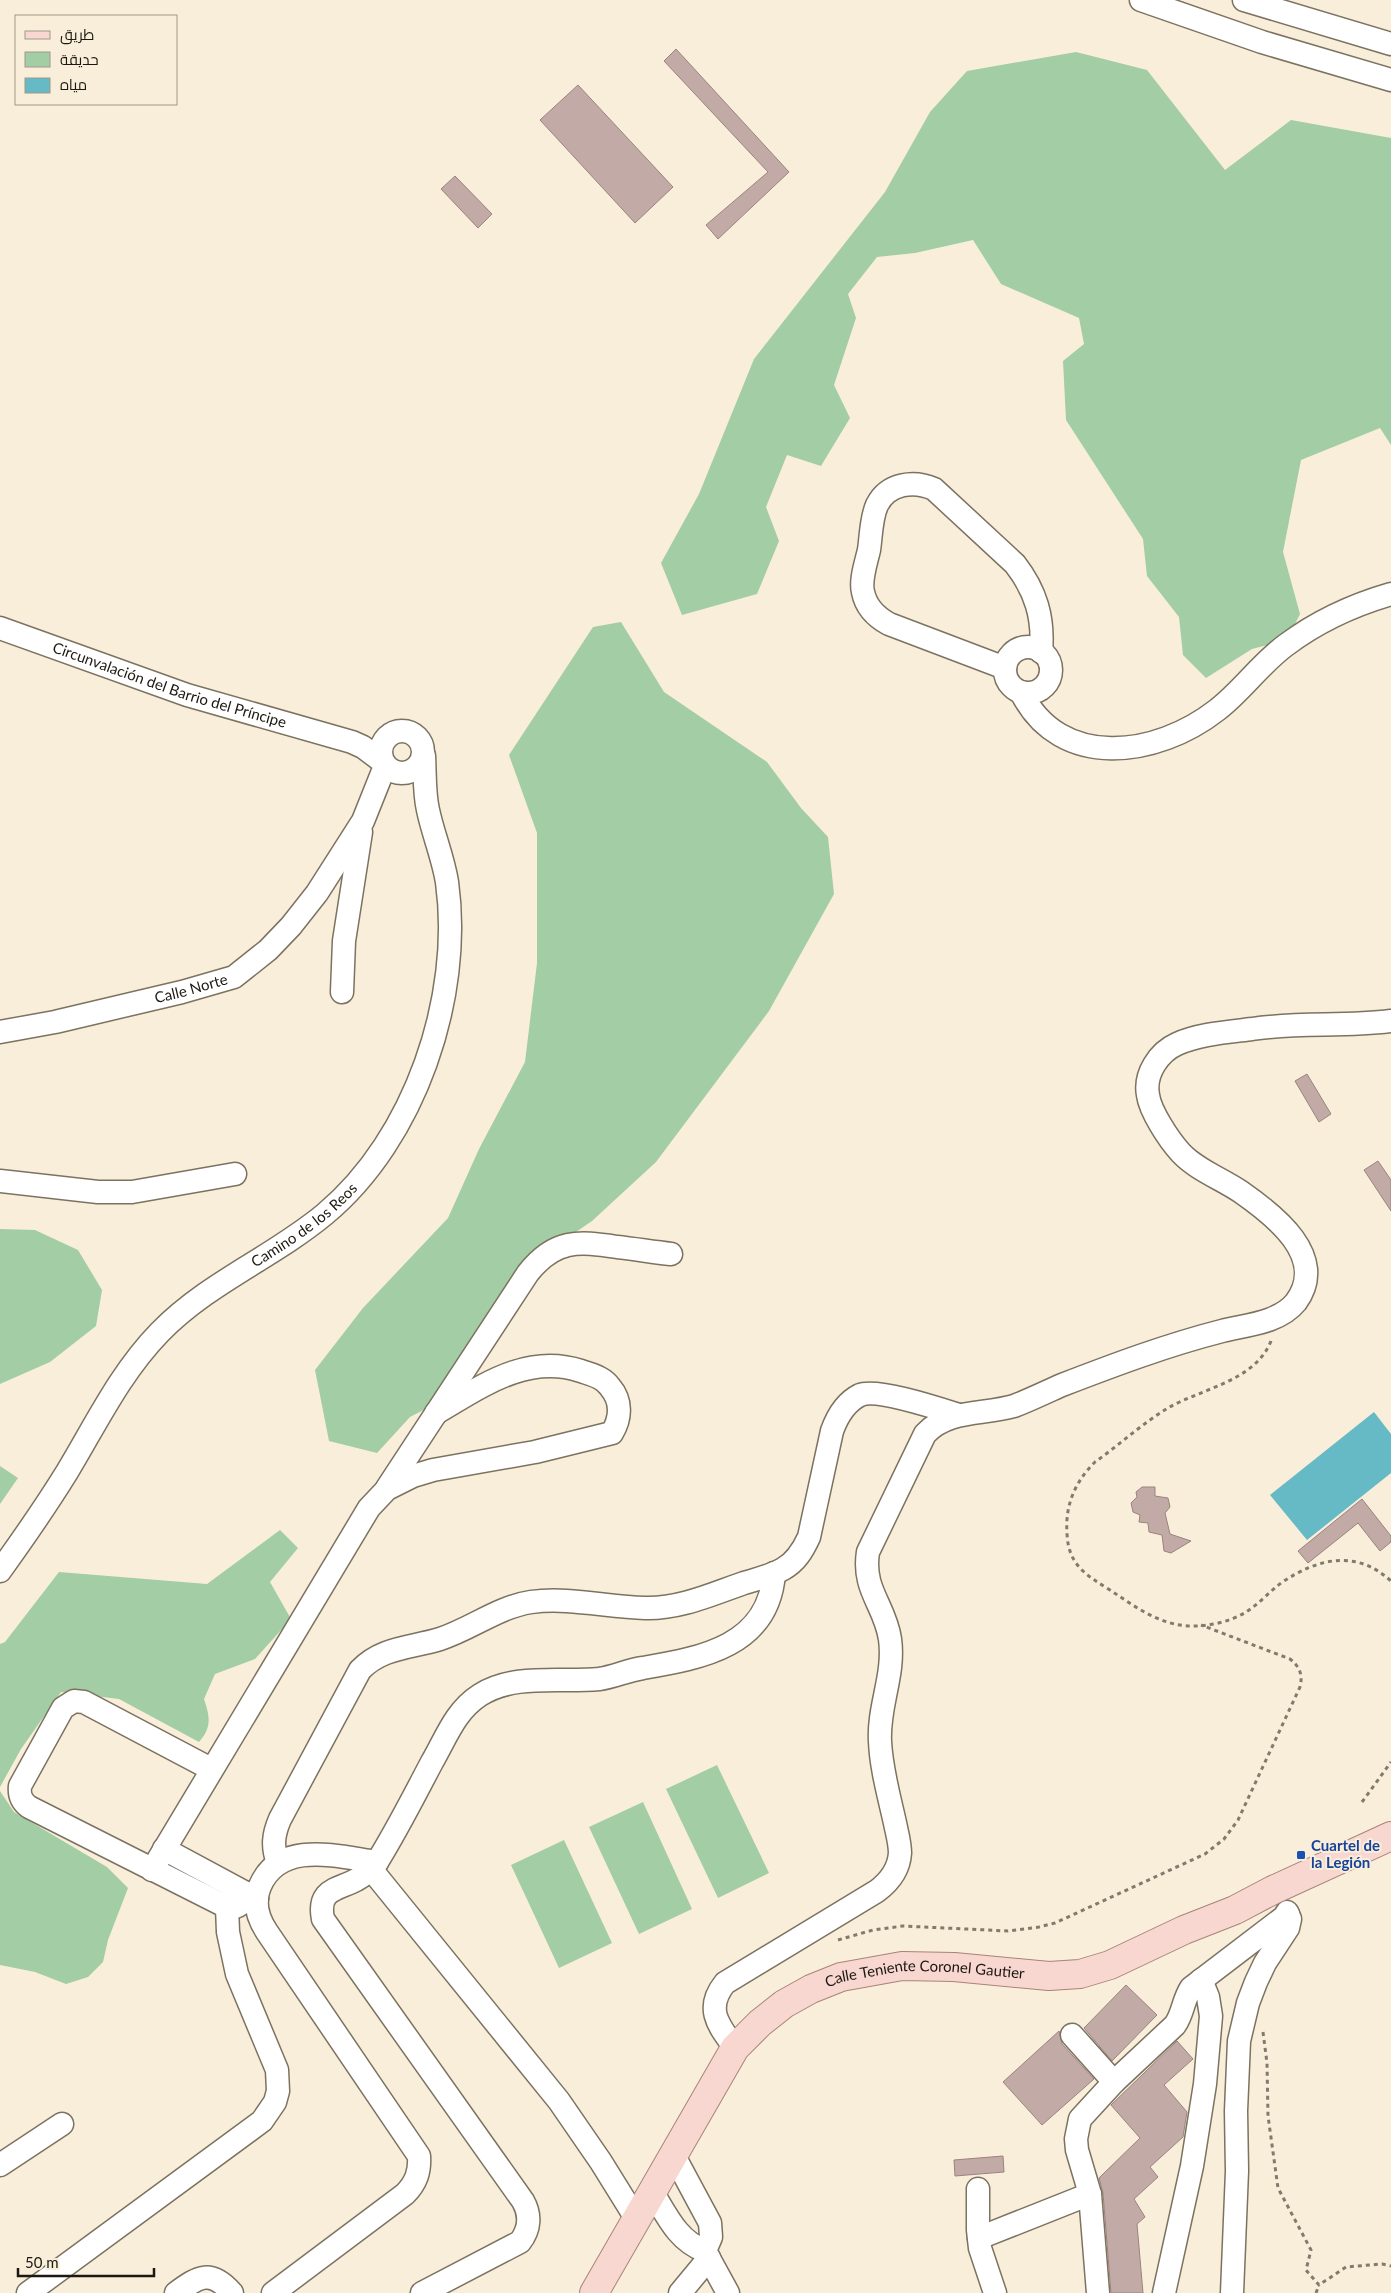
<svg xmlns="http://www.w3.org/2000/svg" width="1391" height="2293" font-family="Lato,Cairo,sans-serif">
<rect width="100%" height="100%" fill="#f9eeda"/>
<path fill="#a3cda5" d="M1076,52l71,18 78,100 66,-50 100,18v307l-11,-17 -79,32 -18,92 17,62 -13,26 -35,9 -46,29 -23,-23 -4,-38 -32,-41 -4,-37 -77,-119 -3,-59 21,-17 -5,-26 -78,-34 -28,-44 -58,13 -38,4 -29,37 8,24 -22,67 16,33 -29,48 -34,-11 -21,52 13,34 -22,53 -75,21 -21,-52 38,-69 55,-135 131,-167 45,-80 37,-41z
M621,622l43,70 103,70 34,46 27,29 6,57 -65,117 -113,151 -64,59 -38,26 -117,156 -27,14 -33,36 -48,-12 -14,-71 48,-62 85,-90 31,-69 46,-87 12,-99v-130l-28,-78 84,-128z
M0,1229l35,1 43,20 24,40 -6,36 -46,36 -50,22z
M0,1466l18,12 -18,26z
M280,1530l18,18 -28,34 21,37 -36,40 -40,15 -11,25c6,18 8,28 -5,43l-80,-43 -58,-7 -40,57 -21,38v-143l5,-2 54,-70 148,12z
M717,1765l52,108 -51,25 -52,-109z
M0,1791l14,21 93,55 21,21 -20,52 -5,22 -15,15 -22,7 -31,-12 -35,-7z
M643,1802l49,107 -53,25 -50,-107z
M564,1840l48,103 -53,25 -48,-103z"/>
<path fill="#65bac5" d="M1374,1412l17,22v39l-84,67 -37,-45z"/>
<path fill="#c2aaa6" stroke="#9b8380" d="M676,49l113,123 -71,67 -12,-14 62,-53 -104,-111z
M578,85l95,102 -38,36 -95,-103z
M455,176l37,38 -14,14 -37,-39z
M1307,1074l24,40 -12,8 -24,-41z
M1378,1161l13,19v31l-27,-41z
M1142,1487h13v9l13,2 2,9 -5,6 5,21 21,7 -20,12 -7,-2 -2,-16 -13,-3 -1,-9 -9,-1 1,-7 -7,-3 -2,-9 6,-6 -1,-5z
M1362,1499l29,37v6l-11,9 -22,-28 -50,40 -10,-12z
M1126,1985l31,30 -45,46 -28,-33z
M1059,2031l3,13 32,35 -52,46 -39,-43z
M1177,2041l16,18 -29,26 23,27 -4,25 -33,30 8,10 -24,22 11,18 -8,7 6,69h-32l-8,-100 -4,-15 41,-40 -29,-33z
M1003,2156l1,16 -49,4 -1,-16z"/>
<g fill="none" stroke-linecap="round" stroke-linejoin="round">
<g stroke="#7c7260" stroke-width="25">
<g id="minor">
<path d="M1141,0l121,42 129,38"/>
<path d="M1244,0l147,44"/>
<path id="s1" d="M0,628l187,67 165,47 11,5 20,15"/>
<circle cx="1028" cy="670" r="23"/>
<path d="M1005,668l-116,-44c-13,-7 -23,-17 -26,-32 -3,-12 3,-29 6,-42 2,-13 2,-32 8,-45 11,-22 37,-25 57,-16l81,75c21,27 29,54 26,88"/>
<path d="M1021,692c39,79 136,65 196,18 25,-19 43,-46 69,-65 32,-24 67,-40 105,-51"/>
<circle cx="402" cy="752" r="21"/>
<path d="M342,992l2,-51 17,-109"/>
<path id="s2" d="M0,1032l55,-10 127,-30 52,-15 34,-27 23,-24 26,-33 46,-72 22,-55"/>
<path d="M0,1181l98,11h34l103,-18"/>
<path d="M387,1488l141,-215c27,-34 50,-32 89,-26 18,2 36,5 54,7"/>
<path id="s3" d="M0,1571c23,-32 46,-65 67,-99 29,-48 53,-99 93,-140 49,-50 112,-74 165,-118 90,-75 138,-217 122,-332 -4,-25 -14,-48 -19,-72 -4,-17 -3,-37 -4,-54"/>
<path d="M211,1769l-127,-67 -10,-1 -11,7 -43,78c-1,9 1,15 9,21l198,100c10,2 17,-3 19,-14"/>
<path d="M164,1849l93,50"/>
<path d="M278,1863c-6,-16 -5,-28 2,-44l80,-149c22,-23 51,-22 80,-31 31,-10 58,-32 91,-37 38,-5 76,5 114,6 35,1 67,-14 99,-25 13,-4 27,-7 39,-14 13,-7 20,-19 26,-32l23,-106c5,-14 14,-29 28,-36 17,-7 80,14 99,20"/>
<path d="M371,1869l188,232 42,61 36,58"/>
<path d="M152,1870l217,-362 18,-19 26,-13 20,-6 102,-18 77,-19c9,-15 10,-32 -2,-46 -7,-10 -18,-12 -29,-16 -55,-18 -100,16 -145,42"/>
<path d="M1072,2035l42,47"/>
<path d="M735,2048c-16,-22 -31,-39 -10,-65l152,-92c12,-9 22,-22 23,-38 0,-10 -3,-20 -5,-30 -6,-27 -14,-55 -15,-82 -2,-35 15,-66 10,-102 -5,-34 -28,-49 -22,-87l57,-118c23,-25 58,-19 89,-28 16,-6 32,-14 48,-21 52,-20 105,-40 160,-54 24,-6 57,-8 74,-29 33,-45 -22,-87 -55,-110 -19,-13 -44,-22 -60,-39 -12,-13 -31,-42 -33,-58 -4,-21 11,-43 29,-51 22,-10 51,-12 75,-15 46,-7 93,-2 139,-8"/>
<path d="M673,2154l37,69 1,14 -6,14"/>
<path d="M0,2165l62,-41"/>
<path d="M978,2189v41l2,18 15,45"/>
<path d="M653,2193c14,23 25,48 52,58"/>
<path d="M979,2238l111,-44"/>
<path d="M705,2251l23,42"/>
<path d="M28,2293l234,-172 13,-19 3,-11 -1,-21 -40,-96 -9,-42 -1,-25"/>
<path d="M176,2293c23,-17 35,-24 56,0"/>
<path d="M273,2293l132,-99c11,-11 15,-22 14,-38l-152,-224c-10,-15 -14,-30 -7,-46 20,-47 79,-29 117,-24"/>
<path d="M422,2293l98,-51c10,-13 11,-27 3,-41l-200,-282c-6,-30 14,-29 33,-39 9,-5 15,-11 21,-18 20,-32 37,-66 55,-100 14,-24 23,-51 48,-67 35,-22 80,-12 119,-16 15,-2 29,-9 44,-11 59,-10 126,-22 131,-95"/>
<path d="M680,2293l29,-35"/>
<path d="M1098,2293l-8,-99 -13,-44 -1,-11 4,-20 34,-37 61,-57c8,-11 8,-25 16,-37l97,-74"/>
<path d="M1164,2293l28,-127 13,-82 6,-68 -3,-19 -7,-17"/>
<path d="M1232,2293l5,-122 -1,-60 3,-70 9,-38 8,-21 9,-19 23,-35 2,-9 -3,-7"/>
</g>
</g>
<g stroke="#a88378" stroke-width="30">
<g id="major">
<path id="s4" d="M594,2293l141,-245 25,-25 24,-19 27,-15 30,-12 61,-11 52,1 95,9 31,-2 30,-9 74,-35 51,-20 38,-20 118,-54"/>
</g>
</g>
<path stroke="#817a6d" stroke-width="3" stroke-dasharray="4 4" stroke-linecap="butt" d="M1271,1341c-16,40 -68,47 -103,67 -25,15 -49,37 -73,54 -20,20 -30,43 -28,71 1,32 19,42 43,57 24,16 48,34 78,36 19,1 42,-4 58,-14 13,-8 23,-20 35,-29 37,-25 75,-34 110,-2
M1362,1802l29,-40
M838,1940l35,-10 30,-4 105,5 31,-4 16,-4 150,-69 19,-15 14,-19 62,-133c3,-12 0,-20 -10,-28l-89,-34
M1263,2032l4,31 1,53 10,72 33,62 -5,20 13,15 27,-18 36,-3 9,2
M1316,2293l3,-8"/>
<use href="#minor" stroke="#fff" stroke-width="22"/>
<use href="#major" stroke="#f8d7d0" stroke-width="28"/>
</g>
<rect fill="#1a4fb4" stroke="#f9eeda" stroke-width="2" x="1296" y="1850" width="10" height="10" rx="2.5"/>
<g text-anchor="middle" stroke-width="4" stroke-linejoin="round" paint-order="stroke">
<g font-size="15" fill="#1c1811" stroke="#f9eeda">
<text dy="5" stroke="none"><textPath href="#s1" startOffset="179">Circunvalación del Barrio del Príncipe</textPath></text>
<text dy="5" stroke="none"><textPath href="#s2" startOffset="196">Calle Norte</textPath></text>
<text dy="5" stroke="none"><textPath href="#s3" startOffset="468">Camino de los Reos</textPath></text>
<text dy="5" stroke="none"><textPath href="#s4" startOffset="496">Calle Teniente Coronel Gautier</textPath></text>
</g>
<g font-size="15" font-weight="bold" fill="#164399" stroke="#f9eeda" text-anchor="start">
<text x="1311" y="1851">Cuartel de<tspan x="1311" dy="17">la Legión</tspan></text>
</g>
</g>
<rect x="15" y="15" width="162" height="90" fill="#f9eeda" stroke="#a1988a"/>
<rect x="25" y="31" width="25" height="8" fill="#f8d7d0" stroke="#a1988a"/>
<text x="60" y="40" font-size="15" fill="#1c1811">طريق</text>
<rect x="25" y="52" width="25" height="15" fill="#a3cda5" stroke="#a1988a"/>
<text x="60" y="65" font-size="15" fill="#1c1811">حديقة</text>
<rect x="25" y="78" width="25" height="15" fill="#65bac5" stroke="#a1988a"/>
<text x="60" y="90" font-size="15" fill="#1c1811">مياه</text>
<path d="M18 2268v8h136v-8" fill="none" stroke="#1c1811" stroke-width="2.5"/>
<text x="25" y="2268" font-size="15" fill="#1c1811" stroke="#f9eeda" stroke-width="4" paint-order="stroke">50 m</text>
</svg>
